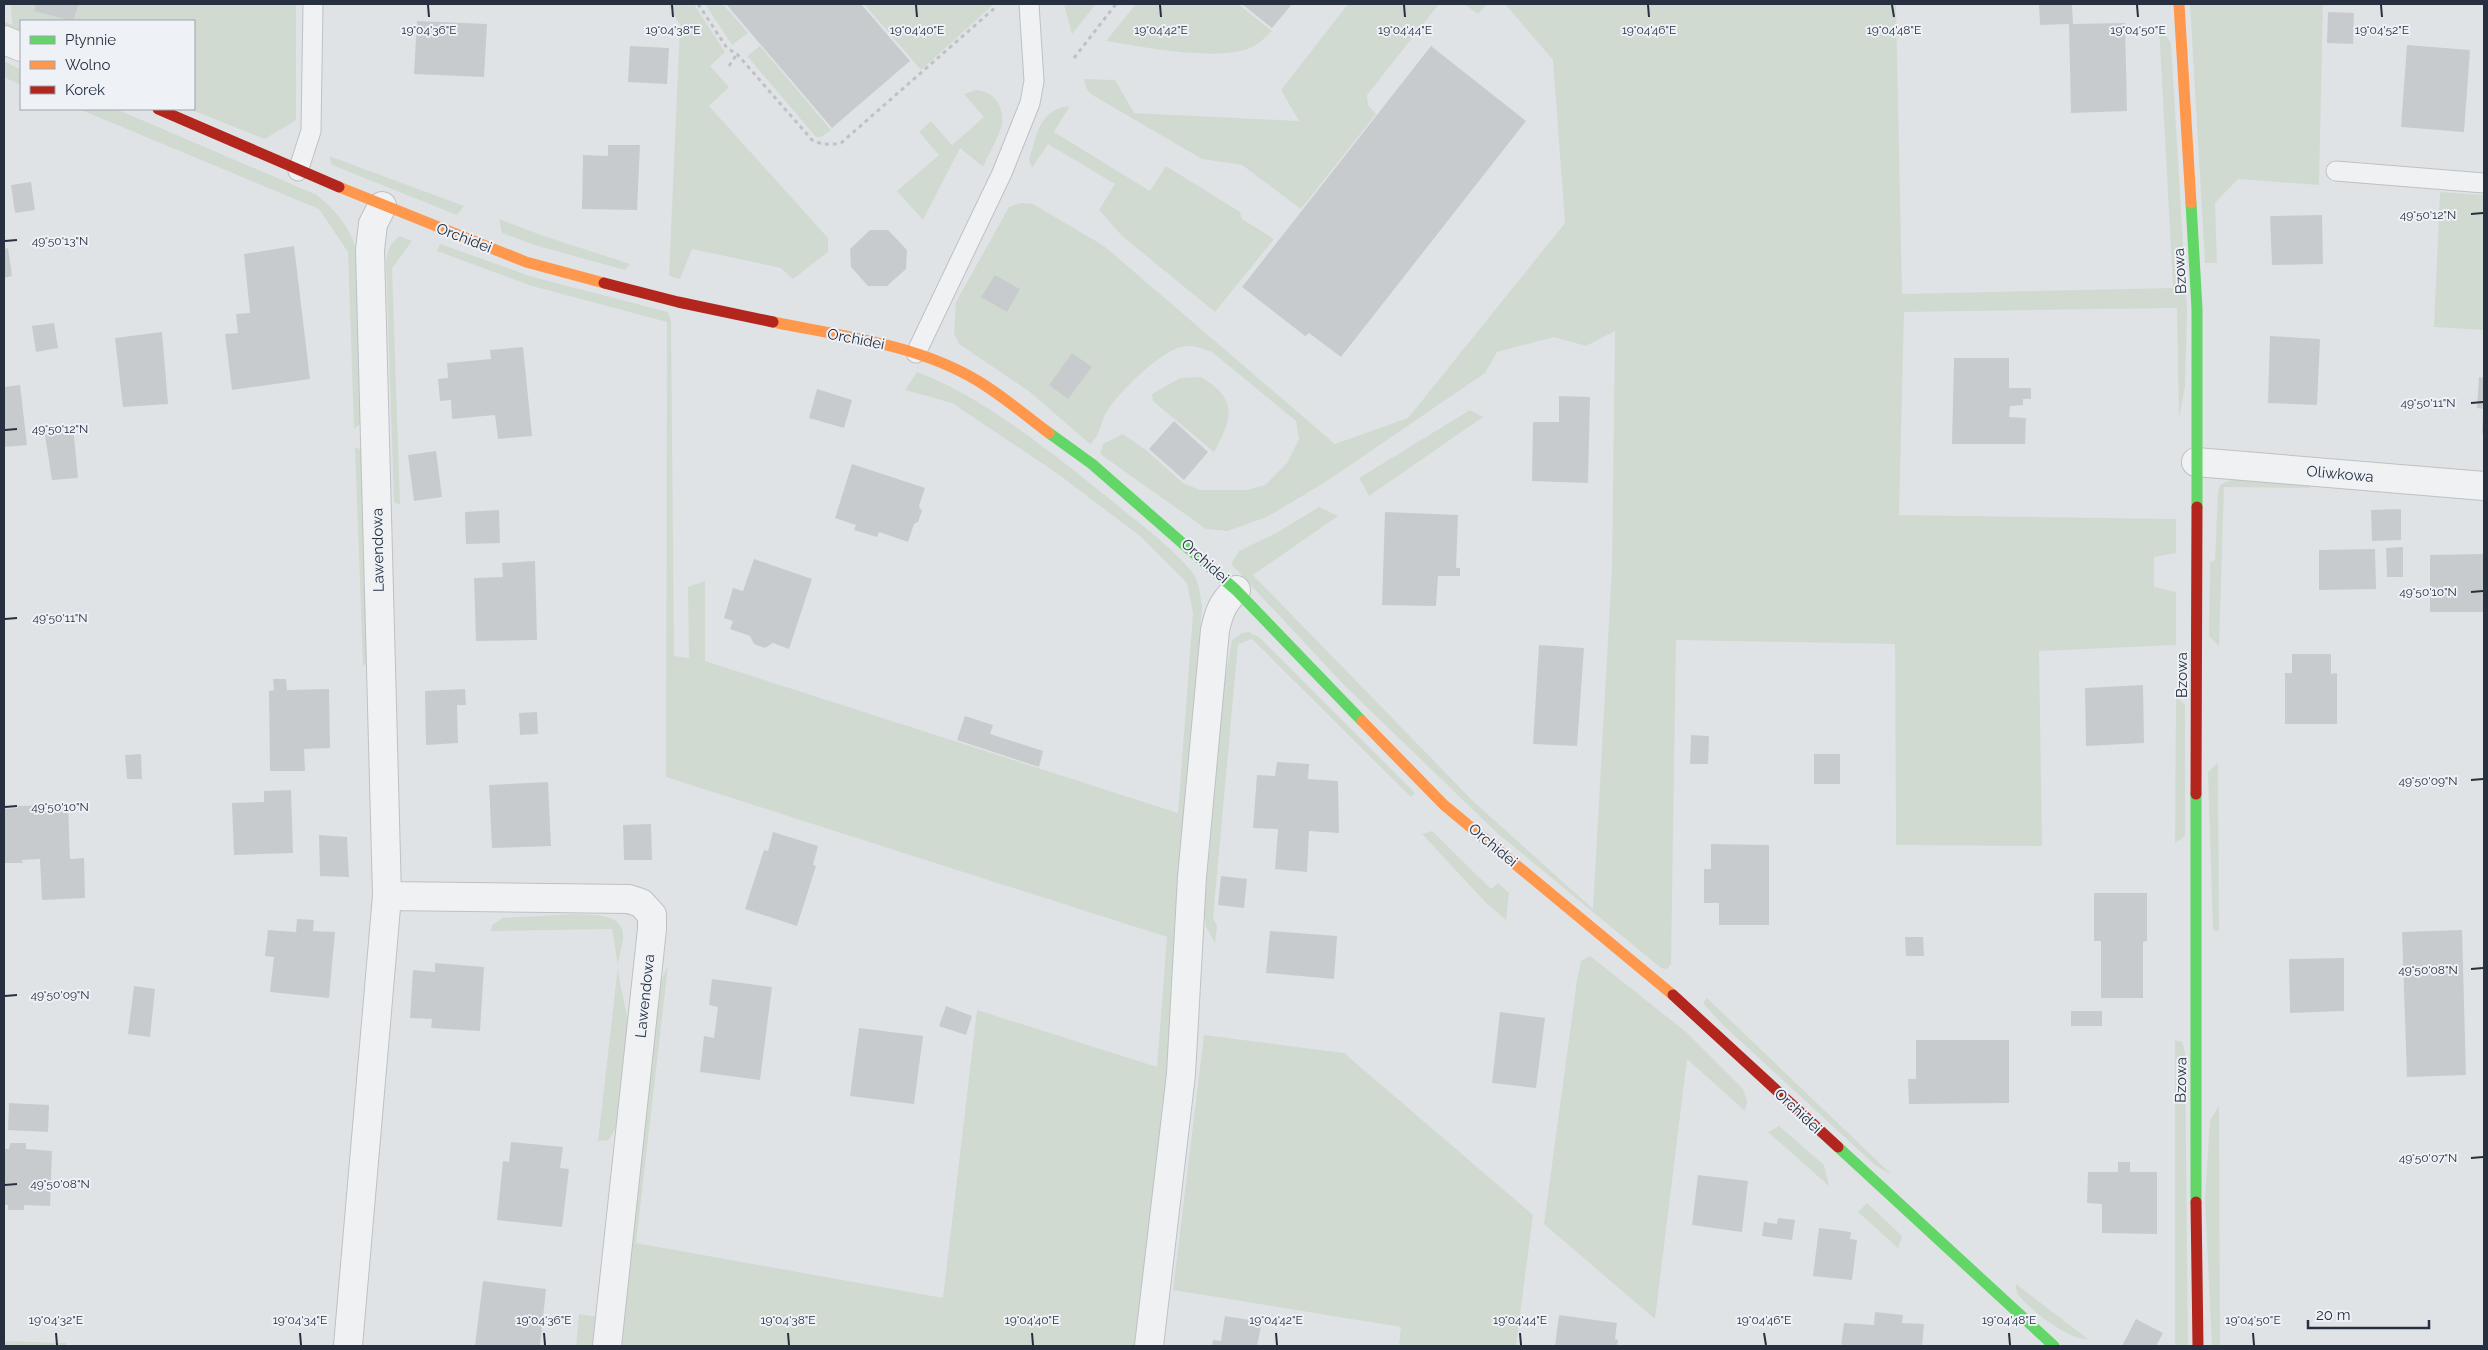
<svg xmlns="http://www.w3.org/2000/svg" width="2488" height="1350" font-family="Raleway,sans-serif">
<rect width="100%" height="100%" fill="#e0e3e6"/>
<path fill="#d1dad1" d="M11,4h285v116l-31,19 -76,-30h5v-88h-173v16l-17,-8v-8l8,4z
M668,4h26l31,48 -15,14 19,21 -20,19 119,132v14l-35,27 -12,-11 -89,-19 -12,30 -11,-3 11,-251z
M705,4h18l25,29 -16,12z
M864,4h130l-73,66z
M1064,4h32l-24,30z
M1136,4h102l34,27c-8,8 -16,16 -28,19 -37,10 -100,-3 -138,-9z
M1348,4h91l-72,91 1,10 8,9 -75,95 -59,-44 -40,-6 -108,-63c-7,-5 -9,-9 -10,-17l31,1 19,33 165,8 -18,-31z
M1464,4h23l-9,10z
M1505,4h391l6,290 271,-6 -14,-263 12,18 16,268 -2,75 -6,33 -2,-111 -273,4 -5,203 277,4v34l-22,4v30l22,5v53l-137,6 3,195 -146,-1 -1,-201 -219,-4 -5,324 -4,5 -6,-1 -164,-135 -152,-147 -114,-122 8,-13 39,-19 41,-25 19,9 -85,59 220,226 120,108 19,-342 3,-236 -29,15 -32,-9 -57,15 -12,21 -158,108 -60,36 -40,14 -21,-2 -106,-75 3,-10 20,-10 23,16 37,33 17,7h47l18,-5 22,-22 12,-24 -3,-18 -84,-69c-10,-3 -20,-8 -31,-5 -21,5 -61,44 -73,63 -8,11 -7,25 -18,34l-60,-52 -71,-48 -5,-11 2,-31 53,-95 12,-4 12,1 71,42 231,198 73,-26 157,-195 -12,-163z
M2190,4h133l-4,181 -81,-6 -23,24 2,60h-12z
M760,46l71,84 -10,7h-5l-69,-81z
M4,61l17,9v15l-17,-8z
M976,90c17,1 28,15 26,33 -1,11 -14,32 -19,44l-23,-19 -37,72 -26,-29 42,-36 -20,-23 12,-11 21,24 32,-28 -20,-23z
M1070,106l-16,26 96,59 16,-25 74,46 2,7 32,20 -59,73 -93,-76 -23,-26 16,-26 -67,-40 -16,24 -3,-8c8,-25 10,-51 41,-54z
M79,109h37l201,86c19,16 31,29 39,53l7,174 -9,7 -6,-177 -29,-43z
M329,156l135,50 -7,9 -125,-50z
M2440,192l44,3v135l-50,-3z
M499,219l42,16 89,29 -5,6 -87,-24 -36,-13z
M400,236l12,5 -20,27 8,237 -6,-3 -8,-241c2,-12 4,-18 14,-25z
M440,244l93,33 135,35 3,8 3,336 15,2 -1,-71 17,-6v80l473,152 15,-200 -6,-30 -47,-47 -82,-62 -106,-71 -47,-13 12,-18c70,26 142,87 200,133 22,18 57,44 74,66 9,10 9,24 11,36l-16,204 -15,261 -33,274h-521l43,-364 8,-16 -32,277 307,55 34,-288 180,57 10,-130 -501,-160 1,-455 -135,-36 -95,-35z
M1201,377c37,22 32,41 13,75l-61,-51 -1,-7 28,-16z
M1470,410l13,7 -114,79 -10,-18z
M355,447l9,4 8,207 -9,8z
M2245,478l60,4 6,6 -87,-1 -5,159 -10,-10 1,-73 5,-3 3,-68 2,-7 8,-4z
M1249,632l10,5 156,156 -4,4 -159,-158 -14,5 -25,274 4,8 -2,17 -9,-16 -2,-15 20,-227 8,-45 10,-7z
M2176,696l9,9v131l-10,7z
M2218,763v12l1,156 -6,-1 -5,-158z
M1432,831l59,58 7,-6 11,10 -3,27 -19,-16 -65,-70z
M576,914c14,1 40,-1 46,15 4,11 -4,26 -4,38 1,20 9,40 10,60 1,34 0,84 -19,113l-11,1 20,-175 -6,-37 -121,2 1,-6 11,-7z
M1590,956l95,75 58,58 4,12 -2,10 -58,-52 -32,260 -111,-95 33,-244 4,-19z
M1707,998l185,177 -16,-9 -153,-141 -20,-22z
M1204,1035l140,18 189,162 -17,131h-117l2,-19 -228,-37z
M2175,1040l7,2 3,10 3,294h-13z
M2219,1106l1,240h-8l-7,-147 5,-79z
M1779,1126l45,39 5,21 -61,-54z
M1867,1203l35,33 -4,12 -40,-36z
M2016,1284l72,55c-18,2 -57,-28 -69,-43 -3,-4 -3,-7 -3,-12z
M579,1314l18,3 -4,29h-17z
M4,1341l62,2v3h-62z"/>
<path fill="#c8cbce" d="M36,4h43l-6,17 -39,-10z
M726,4h135l49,57 -78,67z
M1242,4h50l-20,24z
M2039,4h33l1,20 52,-1 2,88 -56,2 -2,-89 -29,1z
M2328,12l26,1 -1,31 -26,-1z
M417,21l70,3 -3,53 -70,-3z
M2407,45l63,5 -6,82 -63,-5z
M630,46l39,2 -2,36 -39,-2z
M1431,46l95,75 -185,236 -32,-24 -4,3 -63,-49z
M608,145h32l-3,65 -55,-1 1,-54 25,1z
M31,182l4,28 -20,3 -4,-28z
M2322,215l1,49 -51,1 -2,-49z
M870,230h18l19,20 -1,19 -19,17h-19l-17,-19 -1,-18z
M294,246l16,133 -78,11 -7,-56 13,-1 -2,-19 14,-1 -6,-59z
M8,248l4,28 -8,2v-29z
M995,275l25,14 -13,23 -26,-15z
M54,323l4,25 -22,4 -4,-26z
M162,332l6,72 -45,3 -8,-69z
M2270,336l50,3 -3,66 -49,-2z
M523,347l9,89 -34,3 -3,-24 -43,4 -1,-19 -11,1 -2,-22 10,-1 -1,-15 44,-4 -1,-9z
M1072,353l20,14 -24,32 -19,-14z
M1954,358h55v30h22v11h-8v6l-13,1 -1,11 17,1 -1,26h-73z
M2479,377l5,1v31l-7,-1z
M20,385l7,60 -23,2v-60z
M817,389l35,11 -8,28 -35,-10z
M1559,396l31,1 -2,86 -56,-2 1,-59h26z
M2483,416h1v17h-2z
M1174,421l34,31 -24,28 -35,-31z
M73,426l5,52 -26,2 -8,-51z
M436,451l6,46 -28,4 -6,-46z
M852,464l73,24 -6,18 3,5 -4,11 -4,2 -6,18 -29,-10 -2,5 -23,-7 2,-5 -21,-7z
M2401,509v31l-29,1 -1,-31z
M499,510l1,33 -34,1 -1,-32z
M1385,512l73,3 -2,53h4v8h-22l-2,30 -54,-1z
M2403,547v30h-16l-1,-29z
M2375,549l1,40 -57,1v-40z
M2484,554v58h-54v-57z
M754,559l58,20 -23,70 -16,-6 -8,5 -11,-4 -4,-8 -20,-7 3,-8 -9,-3 9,-30 10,3z
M535,561l2,79 -61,1 -2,-63 29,-1 -1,-14z
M1539,645l45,3 -7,98 -44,-2z
M2292,654h39v20l6,-1v51h-52v-51h7z
M273,679h13l1,11 42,-1 1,59 -26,1 1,22h-35l-1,-80 5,-1z
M2143,685l1,58 -58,3 -1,-58z
M465,689l1,16h-9l1,38 -32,2 -1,-54z
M537,712l1,22 -18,1 -1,-22z
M965,716l28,9 -3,9 53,17 -4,16 -82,-27z
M1691,735l18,1 -1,28h-18z
M141,754l1,25h-15l-2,-24z
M1814,754h26v30h-26z
M1277,762l32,2 -1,15 30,2 1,52 -30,-2 -2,41 -32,-3 3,-40 -25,-1 4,-53 18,1z
M548,782l3,64 -59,2 -3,-63z
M291,790l2,63 -59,2 -2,-52 32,-1v-11z
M68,805l2,54 14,-1 1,40 -43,2 -2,-41 -18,1 1,3h-19v-54l14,-1v-2z
M651,824l1,36h-28l-1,-35z
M773,832l45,14 -5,19 3,1 -19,60 -52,-17 19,-59 4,1z
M319,835l28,2 2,40 -29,-1z
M1711,844l58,1v80h-50v-22h-15v-34h7z
M1221,876l26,3 -3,29 -26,-3z
M2094,893h53v48l-4,1v56h-42v-57h-7z
M297,919l17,1 -1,11 22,1 -6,66 -59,-6 4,-35 -9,-1 3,-26 28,2z
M2462,930l4,145 -59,2 -5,-145z
M1270,931l67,5 -3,43 -68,-6z
M1905,937h18l1,19h-18z
M2344,958v53l-54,2 -1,-54z
M435,963l49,4 -4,64 -49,-3 1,-9 -22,-1 3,-48 22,2z
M712,979l60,8 -12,93 -60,-8 4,-36 10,2 4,-31 -9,-2z
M134,986l21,3 -5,48 -22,-3z
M946,1006l26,10 -6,19 -27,-9z
M2071,1011h31v15h-31z
M1500,1012l45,6 -9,70 -44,-5z
M859,1028l64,8 -9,68 -64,-8z
M1916,1040h93v63l-100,1 -1,-25h8z
M9,1103l40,2 -1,27 -40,-2z
M511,1142l52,5 -3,21 9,1 -7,58 -65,-7 6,-59 6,1z
M10,1143h16v6l26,2 -2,55 -26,-1v5h-16v-5h-4v-56h5z
M2118,1162h12v10h27v62l-55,-1v-29l-15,-1 1,-31h30z
M1698,1175l50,6 -6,51 -50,-7z
M1778,1218l17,2 -3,20 -30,-4 2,-14 13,2z
M1819,1228l32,4 -1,7 7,1 -5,40 -39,-4z
M483,1281l63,8 -6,57h-65z
M1875,1312l28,3 -1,8 22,1 -2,22h-81l3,-23 30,2z
M1559,1315l58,8 -2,16 3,1 -1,6h-62z
M1225,1316l37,6 -5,24h-45l1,-6 8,1z
M2136,1319l27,14 -7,13h-34z"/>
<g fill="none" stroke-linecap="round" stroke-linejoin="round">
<g stroke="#bec1c4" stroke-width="21">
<path id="lane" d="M298,171l13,-40 2,-127
M2336,171l148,12
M916,353l86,-180 28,-70 4,-22 -5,-77"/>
</g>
<g stroke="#bec1c4" stroke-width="30">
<path id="street" d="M4,40l17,7
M2196,462l288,24
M387,896l242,3 12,4 11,12v14l-45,417
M348,1346l39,-450 -17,-646 3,-26 9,-18
M1149,1346l32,-272 11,-197 23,-247c4,-18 8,-28 21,-40"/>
</g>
<path stroke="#bfc1c6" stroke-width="3" stroke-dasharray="4 4" stroke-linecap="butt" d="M698,4l29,44 10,6 75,86c10,5 17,5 29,3l156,-137
M1074,58l42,-54
M729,66l8,-12"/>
<use href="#lane" stroke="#f0f1f2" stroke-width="19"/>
<use href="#street" stroke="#f0f1f2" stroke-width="28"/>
<path stroke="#63d668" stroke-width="11" d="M2191,203l6,106v198
M1049,433l43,31 144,126 126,131
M1838,1147l216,199
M2196,1202v-408"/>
<path stroke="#ff974d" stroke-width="11" d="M2179,4l12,199
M339,187l187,75 78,21
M773,322c68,14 144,22 205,59 25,15 48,35 71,52
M1362,721l82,84 229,190"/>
<path stroke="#b3261e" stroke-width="11" d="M158,109l181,78
M604,283l74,19 95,20
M2196,794l1,-287
M1673,995l165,152
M2196,1202l2,144"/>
</g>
<path fill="none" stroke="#273040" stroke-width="2" d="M428,5l1,12M672,5l1,12M916,5l1,12M1160,5l1,12M1404,5l1,12M1648,5l1,12M1892,5l2,12M2137,5l1,12M2381,5l1,12M2471,214l12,-1M5,241l12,-1M2471,403l12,-1M5,430l12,-1M2471,592l12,-1M5,619l12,-1M2471,780l12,-1M5,807l12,-1M2471,969l12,-1M5,996l12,-1M2471,1158l12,-1M5,1185l12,-1M56,1333l1,12M300,1333l1,12M544,1333l1,12M788,1333l1,12M1032,1333l1,12M1276,1333l1,12M1520,1333l1,12M1764,1333l2,12M2009,1333l1,12M2253,1333l1,12"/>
<g text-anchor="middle" stroke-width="4" stroke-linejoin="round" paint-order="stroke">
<g font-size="15" fill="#273040" stroke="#eef1f6">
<text transform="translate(464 238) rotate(21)" y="5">Orchidei</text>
<text transform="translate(2180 271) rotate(-93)" y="5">Bzowa</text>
<text transform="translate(856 339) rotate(11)" y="5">Orchidei</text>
<text transform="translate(2340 474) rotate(5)" y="5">Oliwkowa</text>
<text transform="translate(378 550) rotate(-91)" y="5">Lawendowa</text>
<text transform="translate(1205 561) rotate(42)" y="5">Orchidei</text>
<text transform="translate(2182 675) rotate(-90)" y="5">Bzowa</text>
<text transform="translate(1493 845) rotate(40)" y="5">Orchidei</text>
<text transform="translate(645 996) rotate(-84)" y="5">Lawendowa</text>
<text transform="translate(2181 1080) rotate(-89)" y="5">Bzowa</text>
<text transform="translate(1798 1111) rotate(43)" y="5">Orchidei</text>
</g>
</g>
<g font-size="12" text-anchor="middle" fill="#273040" stroke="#eef1f6" stroke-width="4" stroke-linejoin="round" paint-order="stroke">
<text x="429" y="34">19°04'36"E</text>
<text x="673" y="34">19°04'38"E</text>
<text x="917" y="34">19°04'40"E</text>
<text x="1161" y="34">19°04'42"E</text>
<text x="1405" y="34">19°04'44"E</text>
<text x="1649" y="34">19°04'46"E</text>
<text x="1894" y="34">19°04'48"E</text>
<text x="2138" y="34">19°04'50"E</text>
<text x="2382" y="34">19°04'52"E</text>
<text x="2428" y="219">49°50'12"N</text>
<text x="60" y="245">49°50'13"N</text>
<text x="2428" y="407">49°50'11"N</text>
<text x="60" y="433">49°50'12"N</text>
<text x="2428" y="596">49°50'10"N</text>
<text x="60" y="622">49°50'11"N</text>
<text x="2428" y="785">49°50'09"N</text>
<text x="60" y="811">49°50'10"N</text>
<text x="2428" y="974">49°50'08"N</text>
<text x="60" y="999">49°50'09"N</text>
<text x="2428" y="1162">49°50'07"N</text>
<text x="60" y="1188">49°50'08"N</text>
<text x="56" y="1324">19°04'32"E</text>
<text x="300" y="1324">19°04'34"E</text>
<text x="544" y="1324">19°04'36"E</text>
<text x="788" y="1324">19°04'38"E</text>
<text x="1032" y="1324">19°04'40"E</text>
<text x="1276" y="1324">19°04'42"E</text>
<text x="1520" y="1324">19°04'44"E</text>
<text x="1764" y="1324">19°04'46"E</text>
<text x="2009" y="1324">19°04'48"E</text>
<text x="2253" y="1324">19°04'50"E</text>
</g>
<rect width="2488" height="1350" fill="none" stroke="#273040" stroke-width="10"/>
<rect x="20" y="20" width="175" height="90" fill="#eef1f6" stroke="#9ea4ad"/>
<rect x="30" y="36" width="25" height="8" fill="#63d668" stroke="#9ea4ad"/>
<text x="65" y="45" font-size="15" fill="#273040">Płynnie</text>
<rect x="30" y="61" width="25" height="8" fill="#ff974d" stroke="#9ea4ad"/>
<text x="65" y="70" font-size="15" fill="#273040">Wolno</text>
<rect x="30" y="86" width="25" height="8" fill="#b3261e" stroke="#9ea4ad"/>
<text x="65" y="95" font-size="15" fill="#273040">Korek</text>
<path d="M2308 1320v8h121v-8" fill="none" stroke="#273040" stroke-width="2.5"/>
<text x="2316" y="1320" font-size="15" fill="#273040" stroke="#eef1f6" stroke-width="4" paint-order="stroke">20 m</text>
</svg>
